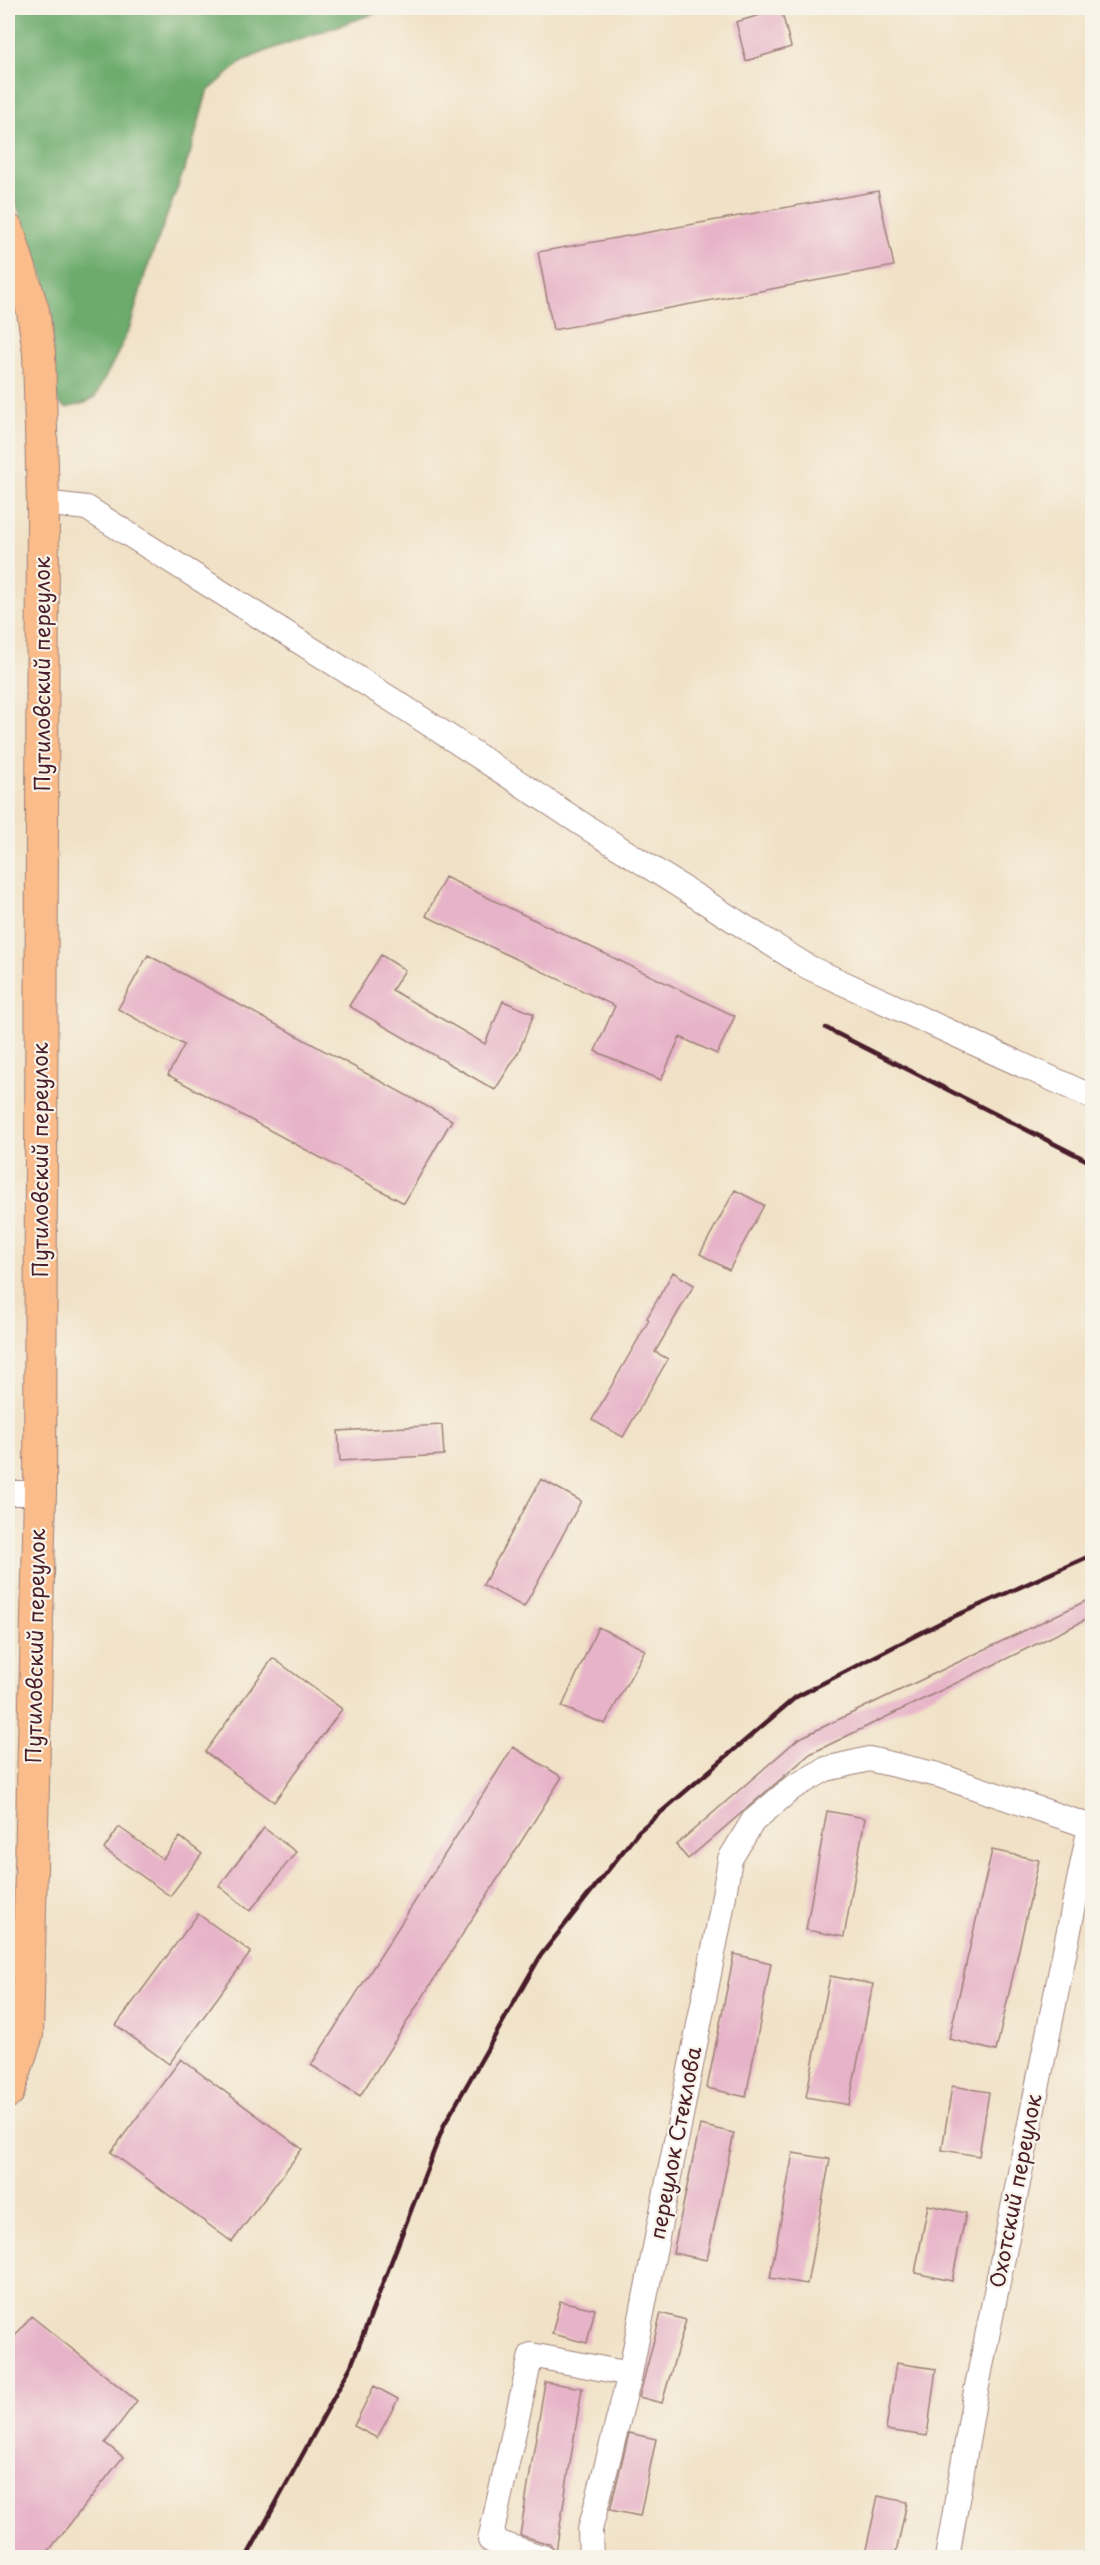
<svg xmlns="http://www.w3.org/2000/svg" width="1100" height="2565" font-family="'Playpen Sans',sans-serif">
<rect width="100%" height="100%" fill="#f7f3e8"/>
<filter id="ink" filterUnits="userSpaceOnUse"><feTurbulence type="fractalNoise" baseFrequency=".0167" numOctaves="2"/><feDisplacementMap in="SourceGraphic" scale="12" xChannelSelector="R" yChannelSelector="G"/><feConvolveMatrix kernelMatrix="1 2 1 2 8 2 1 2 1" color-interpolation-filters="sRGB"/></filter>
<filter id="wash" filterUnits="userSpaceOnUse"><feTurbulence type="fractalNoise" baseFrequency=".008" numOctaves="4" result="noise"/><feDisplacementMap in="SourceGraphic" scale="24" xChannelSelector="R" yChannelSelector="G"/><feGaussianBlur stdDeviation="1.35" result="paint"/><feColorMatrix in="noise" values="0 0 0 0 0 0 0 0 0 0 0 0 0 0 0 0 0 1.4 0 .05"/><feComposite in="paint" operator="in"/></filter>
<g filter="url(#wash)">
<rect width="100%" height="100%" fill="#f1e2c7"/>
<path fill="#6cab6c" stroke="#5b654c" stroke-width="1.5" d="M8,8h383l-115,39 -33,14 -36,31 -17,62 -45,120 -14,50 -13,29 -23,44 -10,6 -19,5 -7,-5 -6,-16 -1,-75 -7,-31 -37,-99z"/>
<g id="blocks">
<path fill="#e7b3c8" d="M781,9l10,38 -45,14 -10,-39z
M878,191l16,75 -341,64 -15,-78z
M445,877l290,139 -18,38 -37,-17 -19,43 -66,-29 20,-45 -189,-90z
M148,955l304,165 -48,83 -236,-128 16,-30 -66,-36z
M381,955l24,15 -13,20 93,54 18,-43 31,13 -16,39 -23,37 -146,-84z
M735,1190l29,15 -35,65 -29,-16z
M673,1272l21,13 -39,67 13,7 -45,78 -31,-17 57,-100 -2,-2z
M442,1425l2,30 -104,6 -2,-30z
M541,1479l40,22 -57,106 -41,-22z
M1092,1598v19l-282,137 -122,105 -12,-14 122,-106z
M598,1627l47,23 -40,74 -43,-17z
M273,1658l69,51 -68,93 -69,-50z
M513,1747l49,30 -202,319 -49,-31z
M827,1811l38,7 -21,119 -38,-7z
M119,1827l44,32 17,-22 22,17 -32,42 -66,-47z
M264,1828l32,24 -46,59 -31,-25z
M992,1850l47,10 -43,191 -47,-12z
M198,1914l53,38 -82,112 -53,-39z
M734,1954l37,9 -25,134 -39,-9z
M830,1976l43,8 -24,121 -43,-8z
M181,2059l121,90 -70,93 -121,-90z
M952,2086l37,6 -10,64 -37,-6z
M700,2125l34,8 -27,127 -34,-7z
M793,2153l37,6 -23,125 -37,-6z
M928,2205l38,8 -14,68 -37,-8z
M560,2301l35,8 -8,34 -35,-9z
M661,2313l25,7 -24,83 -23,-6z
M31,2316l106,85 -32,42 18,14 -80,101h-35v-213z
M896,2363l40,6 -9,67 -41,-6z
M545,2382l37,6 -26,163 -7,-7 -29,-9z
M374,2386l24,13 -21,39 -23,-12z
M629,2433l27,6 -16,77 -30,-6z
M878,2496l29,6 -12,56h-31z"/>
</g>
</g>
<g filter="url(#ink)">
<use href="#blocks" fill-opacity="0" stroke="#9e8079" stroke-width="1.5"/>
<g fill="none" stroke-linecap="round" stroke-linejoin="round">
<g stroke="#9e8079" stroke-width="26">
<path id="minor" d="M43,503l44,5 318,200 183,120 220,139 284,130
M8,1493h32
M544,2558l-54,-18 41,-185 99,19
M591,2558l-1,-28 40,-156 91,-461 9,-54 23,-38 39,-33 34,-19 43,-10 69,16 154,52
M947,2558l27,-157 116,-575"/>
</g>
<g stroke="#9e8079" stroke-width="34">
<path id="major" d="M8,230l25,81 6,42 4,150 -3,990 -13,542 -19,57"/>
</g>
<use href="#minor" stroke="#fff" stroke-width="24"/>
<use href="#major" stroke="#f9bc8a" stroke-width="32"/>
<path stroke="#4a1f2b" stroke-width="4.5" d="M826,1028l266,135
M246,2558l105,-192 93,-241 97,-170 98,-124 157,-134 148,-76 148,-66"/>
</g>
</g>
<g text-anchor="middle" stroke-width="4.5" stroke-linejoin="round" paint-order="stroke">
<g font-size="21" fill="#4a1f2b" stroke="#f7f3e8">
<text transform="translate(43 674) rotate(-90)" y="7">Путиловский переулок</text>
<text transform="translate(41 1160) rotate(-90)" y="7">Путиловский переулок</text>
<text transform="translate(36 1646) rotate(-89)" y="7">Путиловский переулок</text>
<text transform="translate(676 2143) rotate(-79)" y="7">переулок Стеклова</text>
<text transform="translate(1016 2191) rotate(-79)" y="7">Охотский переулок</text>
</g>
</g>
<rect width="1100" height="2565" fill="none" stroke="#f7f3e8" stroke-width="30"/>
</svg>
